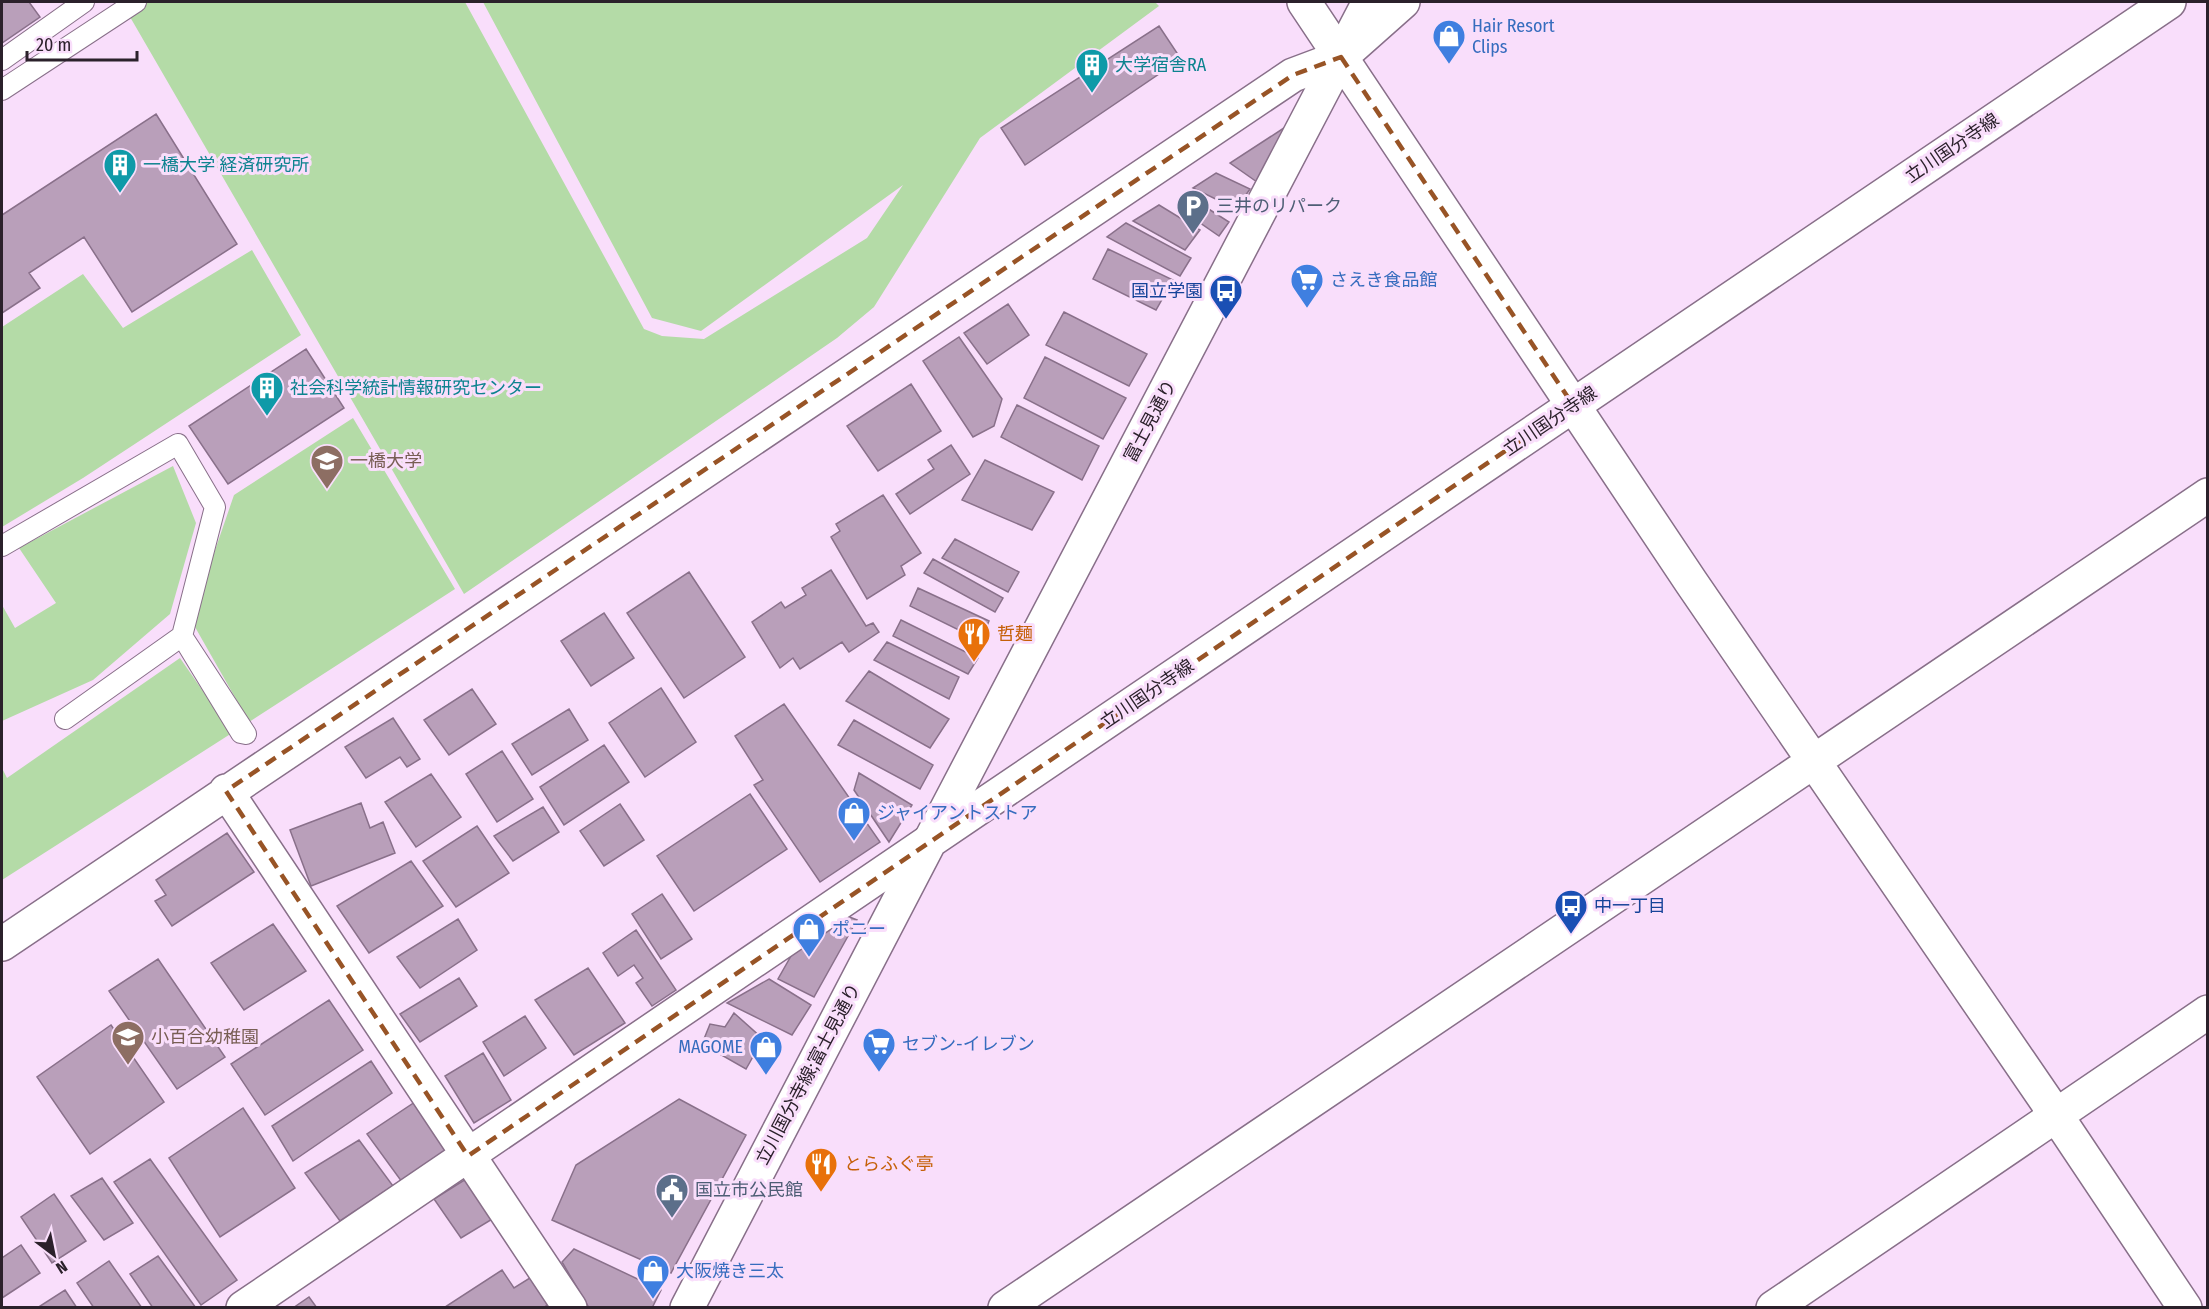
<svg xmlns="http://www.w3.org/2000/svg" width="2209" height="1309" font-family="'Fira Sans Condensed','Noto Sans JP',sans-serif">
<rect width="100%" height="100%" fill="#f9defb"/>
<path fill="#b4dba7" d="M136,2h329l179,327 18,7 42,3 163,-101 36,-53 -202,146 -49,-13 -169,-316h672l4,4 -179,132 -106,169 -37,31 -373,256 -338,-584z
M252,250l49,85 -218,143 -81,49v-200l81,-53 40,54z
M353,418l102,171 -206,133 -58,-102 43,-125z
M173,466l23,57 -26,91 -77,66 -91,41v-116l13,23 41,-25 -37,-55z
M180,658l52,75 -230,147v-112l5,10z"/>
<path fill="#b99fba" stroke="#89708a" stroke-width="1.5" d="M2,2h27l11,15 -38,26z
M1159,26l22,33 -156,106 -24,-37z
M156,114l81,130 -105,68 -48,-75 -55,36 11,15 -38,25v-98z
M1287,126l-30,56 -27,-19z
M1216,173l34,16 -14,20 -43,-21z
M1159,205l41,25 -15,20 -52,-29z
M1207,208l22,14 -10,14 -23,-16z
M1126,223l65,35 -11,18 -73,-39z
M1108,249l65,31 -17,30 -63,-31z
M1008,304l21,31 -42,29 -23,-31z
M1064,312l83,42 -18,32 -83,-41z
M959,337l43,62 -8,27 -21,11 -50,-76z
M306,349l38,59 -116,76 -39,-58z
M1045,357l81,41 -23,41 -79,-41z
M911,384l30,47 -63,40 -31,-45z
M1017,405l82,41 -17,34 -81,-43z
M951,445l19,29 -60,40 -14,-20 38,-25 -6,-9z
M985,460l69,32 -22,38 -70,-30z
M883,495l38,58 -20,13 4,9 -38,24 -36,-62 9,-6 -4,-7z
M955,539l64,33 -11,20 -66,-34z
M933,559l70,39 -8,14 -71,-39z
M831,570l35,56 7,-3 6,9 -30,20 -7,-10 -42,27 -7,-11 -13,10 -28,-46 29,-20 4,6 21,-13 -4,-7z
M689,572l56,85 -61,41 -57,-85z
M918,588l71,33 -8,20 -71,-35z
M604,613l30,45 -43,28 -30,-45z
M901,620l77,38 -10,16 -75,-38z
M887,642l72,35 -10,22 -75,-39z
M869,671l80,48 -19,29 -84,-47z
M661,688l35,54 -51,35 -36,-54z
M472,689l24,35 -47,31 -25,-35z
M784,704l96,138 -60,40 -66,-97 9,-5 -28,-44z
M569,709l19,31 -56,35 -20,-31z
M393,718l27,41 -13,8 -7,-10 -34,21 -21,-31z
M854,720l79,45 -13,24 -82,-44z
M604,745l25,37 -65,43 -24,-38z
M502,751l31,48 -36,23 -31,-48z
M859,773l53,32 -23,37 -35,-52z
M431,774l30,43 -45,30 -31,-45z
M750,794l37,55 -93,62 -37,-55z
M361,803l9,25 13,-6 12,31 -84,33 -21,-56z
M620,804l24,36 -40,26 -24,-35z
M543,807l16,25 -46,29 -19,-25z
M477,826l32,47 -53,34 -33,-46z
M227,833l27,39 -82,54 -17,-25 11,-6 -10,-15z
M411,861l32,45 -74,47 -32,-47z
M662,894l30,45 -31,20 -29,-45z
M847,916l10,4 -43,77 -36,-18 17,-30z
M458,919l19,31 -57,38 -23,-31z
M273,924l33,47 -62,39 -33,-47z
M636,930l40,60 -24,16 -16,-23 7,-5 -9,-13 -16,11 -15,-23z
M158,959l67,98 -48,32 -68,-98z
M588,968l37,55 -51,32 -39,-55z
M459,978l18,28 -57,36 -20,-28z
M769,979l42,26 -19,30 -65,-32z
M329,1000l34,50 -98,65 -34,-51z
M734,1013l29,26 -17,30 -44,-25 8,-20 15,3z
M525,1016l21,32 -42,28 -21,-34z
M111,1025l53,77 -74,52 -53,-77z
M483,1053l28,47 -37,23 -29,-47z
M371,1061l21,32 -99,68 -21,-35z
M679,1099l67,36 -75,138 -119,-53 24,-55z
M415,1102l35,47 -48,33 -35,-48z
M243,1108l52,80 -75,49 -51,-79z
M359,1140l34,46 -53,35 -35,-48z
M150,1159l87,121 -36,25 -87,-123z
M102,1178l31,45 -29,17 -33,-44z
M466,1179l28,39 -33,20 -27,-39z
M54,1194l32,47 -34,22 -31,-46z
M21,1245l19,28 -38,25v-40z
M574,1249l87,41 -9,18h-63l-27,-46z
M158,1256l38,52h-43l-23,-34z
M109,1261l33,47h-48l-17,-25z
M502,1270l12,18 19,-12 17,27 -7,5 -98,-1z
M65,1290l12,18h-40z
M309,1297l8,11h-24z"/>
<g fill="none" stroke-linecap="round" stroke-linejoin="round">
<g stroke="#886f89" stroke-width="22">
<path id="service" d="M2,60l82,-58
M2,90l134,-88
M2,546l176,-102 37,63 -33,129 -117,83
M182,636l64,98 -5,-1z"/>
</g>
<g stroke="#886f89" stroke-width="36">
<path id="minor" d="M1304,2l387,580 365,533 129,193
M226,791l344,517
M2,944l1291,-869 48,-18 62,-55
M243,1308l687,-467
M1005,1308l1203,-813
M1773,1308l435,-296"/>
</g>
<g stroke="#886f89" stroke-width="36">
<path id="tertiary" d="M930,841l439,-839"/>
</g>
<g stroke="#886f89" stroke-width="36">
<path id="secondary" d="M687,1308l243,-467 1239,-839"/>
</g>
<use href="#service" stroke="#fff" stroke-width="20"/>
<use href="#minor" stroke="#fff" stroke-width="33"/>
<use href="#tertiary" stroke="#fff" stroke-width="33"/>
<use href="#secondary" stroke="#fff" stroke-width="33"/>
</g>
<path fill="none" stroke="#985426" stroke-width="4.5" stroke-dasharray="12 8" stroke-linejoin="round" d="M1341,57l232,348 -1105,751 -242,-365 1067,-716z"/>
<defs>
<g id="shop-pin" transform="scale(1.725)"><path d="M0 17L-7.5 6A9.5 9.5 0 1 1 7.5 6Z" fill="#3f7fe0" stroke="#f9defb"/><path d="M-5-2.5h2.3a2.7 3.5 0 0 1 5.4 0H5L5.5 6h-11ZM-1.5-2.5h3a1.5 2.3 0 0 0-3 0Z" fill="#fff"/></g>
<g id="building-pin" transform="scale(1.725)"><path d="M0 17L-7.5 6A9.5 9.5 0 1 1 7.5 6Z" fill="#0f9aa8" stroke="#f9defb"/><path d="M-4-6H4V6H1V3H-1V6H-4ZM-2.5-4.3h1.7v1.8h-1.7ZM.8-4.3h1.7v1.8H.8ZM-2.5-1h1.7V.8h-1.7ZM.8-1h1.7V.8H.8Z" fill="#fff"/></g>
<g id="parking-pin" transform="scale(1.725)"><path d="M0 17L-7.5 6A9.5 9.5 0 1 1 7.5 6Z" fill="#5c6f8a" stroke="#f9defb"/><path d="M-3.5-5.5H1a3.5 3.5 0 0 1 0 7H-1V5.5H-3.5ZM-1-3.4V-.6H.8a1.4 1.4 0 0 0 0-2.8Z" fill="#fff"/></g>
<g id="supermarket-pin" transform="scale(1.725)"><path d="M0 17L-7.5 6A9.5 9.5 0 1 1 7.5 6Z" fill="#3f7fe0" stroke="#f9defb"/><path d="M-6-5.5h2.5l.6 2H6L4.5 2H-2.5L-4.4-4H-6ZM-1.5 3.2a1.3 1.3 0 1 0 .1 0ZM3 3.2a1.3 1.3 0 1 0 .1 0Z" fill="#fff"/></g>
<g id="bus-pin" transform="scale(1.725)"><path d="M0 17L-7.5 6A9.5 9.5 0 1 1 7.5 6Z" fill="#1a4fb4" stroke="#f9defb"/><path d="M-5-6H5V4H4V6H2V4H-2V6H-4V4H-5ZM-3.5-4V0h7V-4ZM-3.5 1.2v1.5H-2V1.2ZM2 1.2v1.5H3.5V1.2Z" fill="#fff"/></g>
<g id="university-pin" transform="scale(1.725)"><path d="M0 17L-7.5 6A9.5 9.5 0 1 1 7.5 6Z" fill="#8d6e63" stroke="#f9defb"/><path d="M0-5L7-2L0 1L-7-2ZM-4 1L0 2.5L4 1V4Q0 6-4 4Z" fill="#fff"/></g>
<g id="restaurant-pin" transform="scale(1.725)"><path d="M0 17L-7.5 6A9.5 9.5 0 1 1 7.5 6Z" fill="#e8710a" stroke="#f9defb"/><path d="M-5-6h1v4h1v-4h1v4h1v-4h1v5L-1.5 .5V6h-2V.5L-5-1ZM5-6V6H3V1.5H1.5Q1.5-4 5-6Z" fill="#fff"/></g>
<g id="school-pin" transform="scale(1.725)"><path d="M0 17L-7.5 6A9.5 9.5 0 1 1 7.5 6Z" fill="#8d6e63" stroke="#f9defb"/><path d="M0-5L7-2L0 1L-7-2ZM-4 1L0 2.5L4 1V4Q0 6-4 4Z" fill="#fff"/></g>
<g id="civic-pin" transform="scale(1.725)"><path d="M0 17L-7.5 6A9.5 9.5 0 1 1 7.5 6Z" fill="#5c6f8a" stroke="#f9defb"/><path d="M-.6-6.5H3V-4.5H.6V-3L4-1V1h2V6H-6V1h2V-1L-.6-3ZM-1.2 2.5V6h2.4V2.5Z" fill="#fff"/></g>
</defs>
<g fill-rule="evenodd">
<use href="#shop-pin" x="1449" y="36"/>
<use href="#building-pin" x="1092" y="65"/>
<use href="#building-pin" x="120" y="165"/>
<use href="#parking-pin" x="1193" y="206"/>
<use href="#supermarket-pin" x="1307" y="280"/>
<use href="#bus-pin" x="1226" y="291"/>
<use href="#building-pin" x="267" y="388"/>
<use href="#university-pin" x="327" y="461"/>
<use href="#restaurant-pin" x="974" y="634"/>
<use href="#shop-pin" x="854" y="813"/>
<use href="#bus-pin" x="1571" y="906"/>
<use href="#shop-pin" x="809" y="929"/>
<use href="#school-pin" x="128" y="1037"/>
<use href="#supermarket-pin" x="879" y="1044"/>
<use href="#shop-pin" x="766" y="1047"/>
<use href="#restaurant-pin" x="821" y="1164"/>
<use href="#civic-pin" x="672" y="1190"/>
<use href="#shop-pin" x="653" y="1271"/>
</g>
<g text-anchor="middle" stroke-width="6" stroke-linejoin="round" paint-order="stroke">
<g font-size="18" fill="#366cbe" stroke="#f9defb" text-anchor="start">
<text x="1472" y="32">Hair Resort<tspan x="1472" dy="21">Clips</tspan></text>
<text x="1330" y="286">さえき食品館</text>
<text x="877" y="819">ジャイアントストア</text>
<text x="832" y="935">ポニー</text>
<text x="902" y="1050">セブン-イレブン</text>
<text x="743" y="1053" text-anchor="end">MAGOME</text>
<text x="676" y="1277">大阪焼き三太</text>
</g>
<g font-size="18" fill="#0d838f" stroke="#f9defb" text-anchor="start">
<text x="1115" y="71">大学宿舎RA</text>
<text x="143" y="171">一橋大学 経済研究所</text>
<text x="290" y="394">社会科学統計情報研究センター</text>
</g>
<g font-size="18" fill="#2b212b" stroke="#f9defb">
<text transform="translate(1952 148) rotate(-34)" y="6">立川国分寺線</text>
<text transform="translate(1150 421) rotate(-62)" y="6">富士見通り</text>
<text transform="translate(1550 421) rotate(-34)" y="6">立川国分寺線</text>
<text transform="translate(1147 694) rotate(-34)" y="6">立川国分寺線</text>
<text transform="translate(808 1074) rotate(-62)" y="6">立川国分寺線;富士見通り</text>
</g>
<g font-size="18" fill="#4e5e75" stroke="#f9defb" text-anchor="start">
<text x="1216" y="212">三井のリパーク</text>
<text x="695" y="1196">国立市公民館</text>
</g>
<g font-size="18" fill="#164399" stroke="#f9defb" text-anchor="end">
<text x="1203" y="297">国立学園</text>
<text x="1594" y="912" text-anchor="start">中一丁目</text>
</g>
<g font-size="18" fill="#785e54" stroke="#f9defb" text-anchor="start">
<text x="350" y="467">一橋大学</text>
<text x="151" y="1043">小百合幼稚園</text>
</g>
<g font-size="18" fill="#c56008" stroke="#f9defb" text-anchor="start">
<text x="997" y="640">哲麺</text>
<text x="844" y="1170">とらふぐ亭</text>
</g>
</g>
<rect width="2209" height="1309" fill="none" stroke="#2b212b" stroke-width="6"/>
<g transform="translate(54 1255) rotate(148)" stroke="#f9defb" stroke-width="4.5" paint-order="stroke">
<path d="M0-4.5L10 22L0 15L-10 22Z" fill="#2b212b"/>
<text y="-9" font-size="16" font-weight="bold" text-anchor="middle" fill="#2b212b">N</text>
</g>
<path d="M27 51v9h110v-9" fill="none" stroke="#2b212b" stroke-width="3"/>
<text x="36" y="51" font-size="18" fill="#2b212b" stroke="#f9defb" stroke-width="4.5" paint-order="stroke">20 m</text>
</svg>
